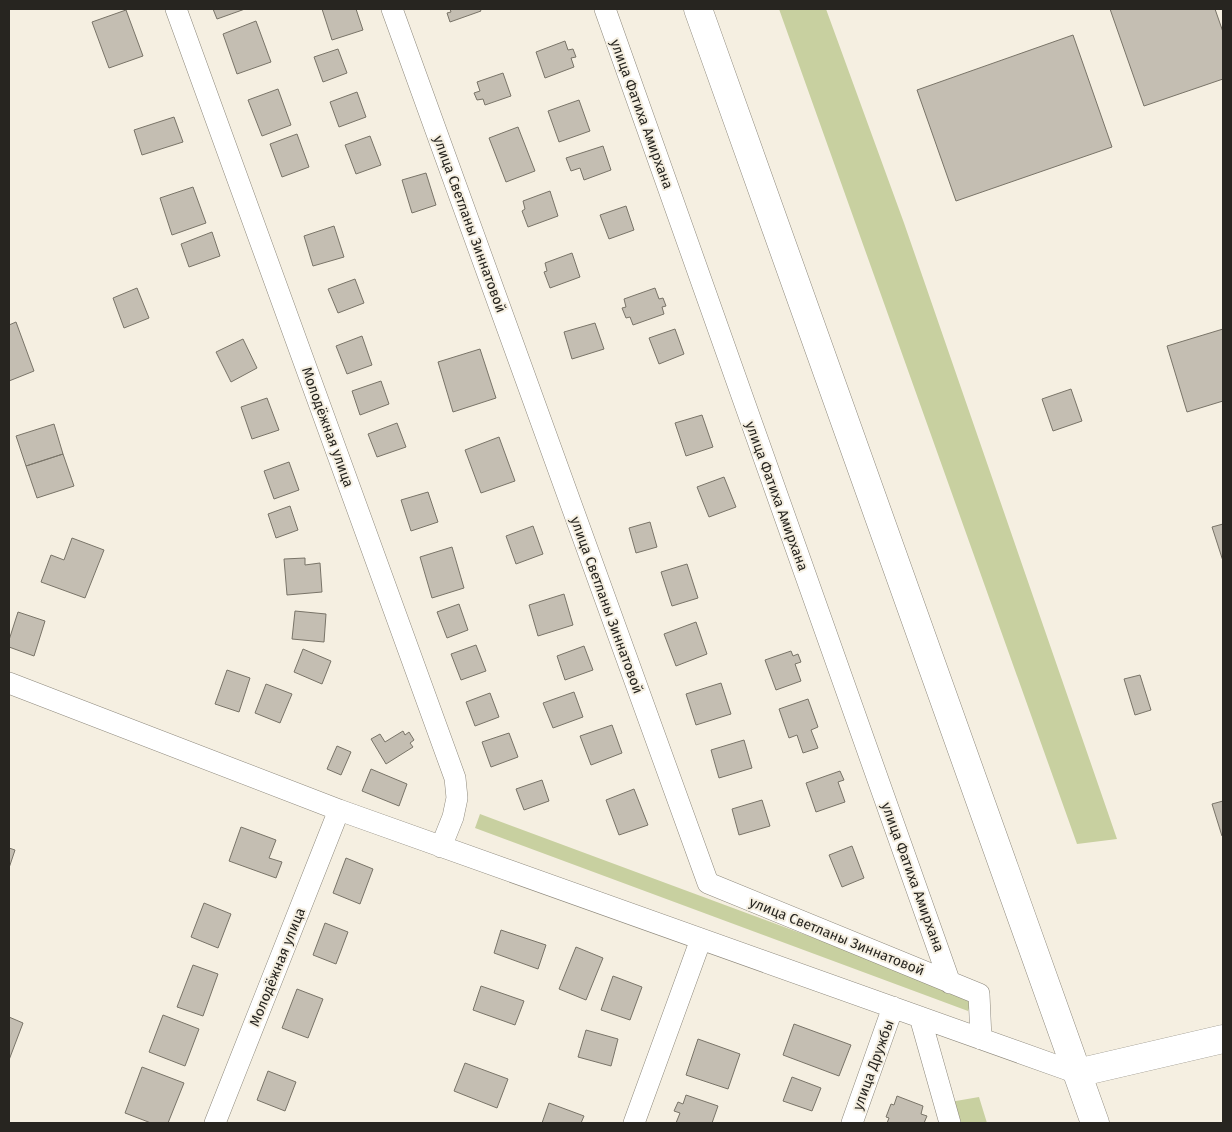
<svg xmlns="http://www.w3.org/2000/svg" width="1232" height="1132" font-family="'Fira Sans',sans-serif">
<rect width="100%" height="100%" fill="#f5efe1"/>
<path fill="#c8d0a0" d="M779,9h47l78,214 213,616 -40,5z
M480,814l493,183 -5,14 -493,-183z
M979,1097l8,26h-30l-7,-21z"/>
<path fill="#c4beb2" stroke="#797468" d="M213,9h32l-28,10z
M322,9h34l7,21 -31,10z
M450,9h30l1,2 -31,11 -3,-9 4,-1z
M1110,9h105l8,23v47l-79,27z
M126,10l17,46 -34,12 -17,-46z
M256,21l15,41 -34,12 -14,-40z
M1073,35l39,112 -156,54 -39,-111z
M565,41l3,9 5,-1 3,8 -5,1 3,9 -29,11 -9,-26z
M338,49l9,24 -24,9 -9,-25z
M503,73l8,23 -26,9 -2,-6 -6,1 -3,-7 6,-2 -3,-9z
M278,89l13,36 -29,11 -14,-36z
M357,92l9,25 -27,10 -9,-25z
M579,100l11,31 -31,11 -11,-31z
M174,117l9,25 -41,13 -8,-25z
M518,127l17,44 -29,11 -17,-44z
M297,134l12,33 -27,10 -12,-33z
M370,136l11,29 -25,9 -11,-29z
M603,146l8,24 -27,10 -4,-12 -9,3 -5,-13z
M426,173l10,32 -24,8 -10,-33z
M193,187l13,36 -34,12 -12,-37z
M550,191l8,25 -30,11 -6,-16 3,-2 -2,-8z
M626,206l8,24 -25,9 -9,-24z
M334,226l10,31 -31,9 -9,-30z
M212,232l8,24 -31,11 -8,-23z
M572,253l8,24 -30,11 -6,-16 3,-1 -2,-8z
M355,279l9,24 -26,10 -10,-24z
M137,288l12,30 -25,10 -11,-30z
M655,288l4,11 4,-1 3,8 -4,1 2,7 -31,11 -3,-8 -4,1 -4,-10 4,-1 -2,-8z
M16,322l18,49 -25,10v-56z
M595,323l9,26 -32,10 -8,-27z
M675,329l9,25 -25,10 -10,-26z
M1223,329v72l-36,11 -20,-66z
M362,336l10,29 -25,9 -11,-28z
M243,339l14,29 -26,14 -15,-30z
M480,349l16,49 -43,14 -15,-50z
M381,381l8,23 -29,11 -8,-24z
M1071,389l11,32 -29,10 -11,-32z
M267,398l12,32 -27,9 -11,-32z
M702,415l11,32 -27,9 -11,-33z
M397,423l9,24 -29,10 -9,-23z
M54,424l9,30 -37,12 -10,-30z
M499,437l16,44 -34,12 -16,-43z
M63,454l11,32 -37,12 -11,-32z
M289,462l10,28 -25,9 -10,-28z
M724,477l12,30 -27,10 -12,-30z
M428,492l10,30 -27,9 -10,-31z
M290,506l8,24 -22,8 -8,-24z
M650,522l7,25 -21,6 -7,-25z
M1223,524v37l-11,-34z
M533,526l10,28 -27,10 -10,-28z
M72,538l32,12 -19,48 -44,-16 10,-27 13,5z
M452,547l12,41 -32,10 -12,-41z
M305,558v7l15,-2 2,29 -35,3 -3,-36z
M687,564l11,34 -26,8 -11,-34z
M564,594l9,31 -35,11 -9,-31z
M459,604l9,26 -21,8 -10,-26z
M295,611l31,3 -2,28 -32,-3z
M18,612l27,9 -11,35 -25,-9v-7z
M696,622l11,32 -31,12 -12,-32z
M476,645l10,26 -25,9 -10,-26z
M584,646l9,24 -28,10 -8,-24z
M303,649l28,12 -9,23 -28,-12z
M791,651l2,5 5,-2 3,8 -6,2 6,17 -25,9 -11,-30z
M227,670l23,8 -11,34 -24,-8z
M1140,675l11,35 -16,5 -11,-36z
M721,683l10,31 -35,11 -10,-31z
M266,684l26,10 -12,29 -25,-10z
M574,692l9,25 -30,11 -10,-25z
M490,693l9,24 -24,9 -9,-24z
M808,699l10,28 -7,3 7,18 -15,5 -6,-18 -8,3 -10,-29z
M612,725l10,28 -31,12 -11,-29z
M403,731l2,4 4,-3 5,8 -4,3 3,4 -27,17 -15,-25 9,-5 5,8z
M509,733l9,24 -27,10 -9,-25z
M744,740l8,28 -33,10 -8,-28z
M337,746l14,6 -10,23 -14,-6z
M371,769l36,15 -8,22 -37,-15z
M840,771l4,9 -6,2 7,20 -29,10 -10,-29z
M542,780l7,21 -25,9 -8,-21z
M634,789l14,36 -29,10 -13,-35z
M762,800l8,26 -31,9 -7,-26z
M1223,801v35h-1l-10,-32z
M241,827l35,13 -7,18 13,4 -6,16 -47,-17z
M852,846l12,32 -22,9 -13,-32z
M9,848l6,2 -6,18z
M346,858l27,11 -13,35 -27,-11z
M204,903l27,11 -13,34 -27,-11z
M325,923l23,9 -12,32 -23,-9z
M501,930l45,15 -8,24 -44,-16z
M576,947l27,11 -17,42 -27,-11z
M193,965l25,9 -15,42 -26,-9z
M613,976l29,11 -12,33 -29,-10z
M481,986l43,15 -9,24 -42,-15z
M297,989l26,10 -15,39 -26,-10z
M163,1015l36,14 -14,37 -36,-14z
M9,1017l14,6 -14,37z
M794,1024l57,21 -12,31 -56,-21z
M586,1030l32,9 -7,27 -33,-9z
M698,1039l42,15 -12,35 -42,-14z
M465,1063l43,16 -11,29 -43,-17z
M142,1067l42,16 -16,40h-17l-26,-10z
M268,1071l28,11 -11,29 -28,-11z
M792,1077l29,11 -9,23 -29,-10z
M686,1095l32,11 -6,17h-36l4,-10 -6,-2 4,-9 5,2z
M897,1096l26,10 -2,8 6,2 -3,7h-37l2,-5 -3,-1 5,-13 3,1z
M549,1103l35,13 -3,7h-39z"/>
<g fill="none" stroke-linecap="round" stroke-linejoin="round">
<g stroke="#8d887c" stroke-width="22">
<path id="street" d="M176,9l279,769 2,20 -4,19 -12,30
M392,9l316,874 271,111 2,45
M605,9l345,974
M9,683l330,127 738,263
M920,1017l30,106
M215,1123l124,-313
M634,1123l67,-184
M852,1123l41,-116"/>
</g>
<g stroke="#8d887c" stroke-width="29">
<path id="secondary" d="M698,9l397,1114
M1077,1073l146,-34"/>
</g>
<use href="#street" stroke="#fff" stroke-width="21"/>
<use href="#secondary" stroke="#fff" stroke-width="28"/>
</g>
<g text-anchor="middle" stroke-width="4" stroke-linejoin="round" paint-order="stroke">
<g font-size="14" fill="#272520" stroke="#f5efe1">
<text transform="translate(642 114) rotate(70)" y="5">улица Фатиха Амирхана</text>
<text transform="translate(470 224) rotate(70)" y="5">улица Светланы Зиннатовой</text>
<text transform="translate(328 427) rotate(70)" y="5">Молодёжная улица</text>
<text transform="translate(777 496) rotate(70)" y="5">улица Фатиха Амирхана</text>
<text transform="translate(607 605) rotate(70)" y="5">улица Светланы Зиннатовой</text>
<text transform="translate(913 877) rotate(70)" y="5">улица Фатиха Амирхана</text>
<text transform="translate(837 936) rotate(22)" y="5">улица Светланы Зиннатовой</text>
<text transform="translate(277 967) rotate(-68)" y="5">Молодёжная улица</text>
<text transform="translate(873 1065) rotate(-70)" y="5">улица Дружбы</text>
</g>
</g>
<rect width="1232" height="1132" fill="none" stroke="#272520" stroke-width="20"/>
</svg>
